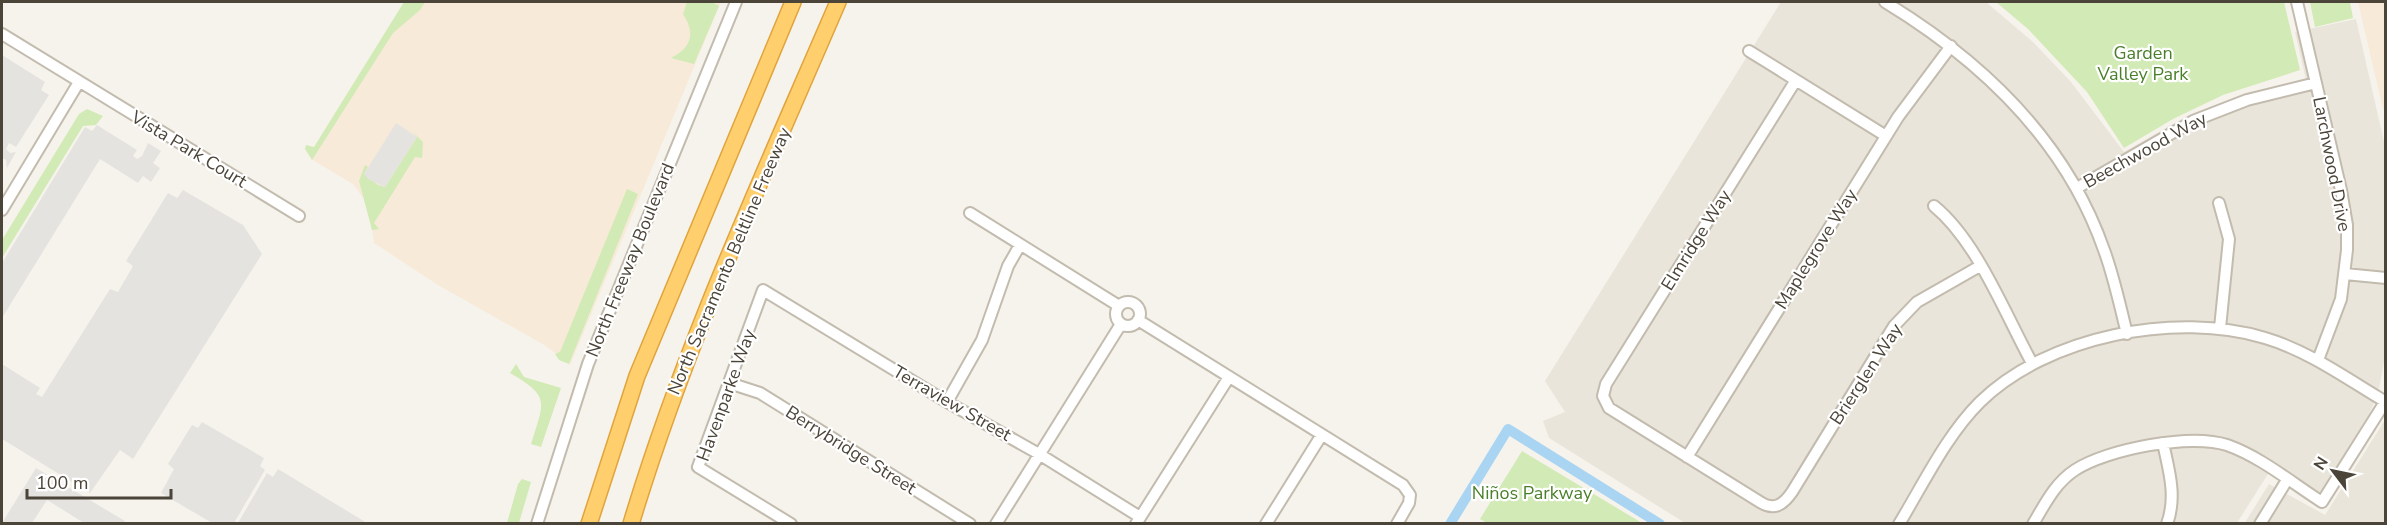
<svg xmlns="http://www.w3.org/2000/svg" width="2387" height="525" font-family="'Nunito Sans',sans-serif">
<rect width="100%" height="100%" fill="#f6f3ec"/>
<path fill="#eae5da" d="M1781,2h205l47,40 38,40 53,70 47,-27 64,-27 71,-18 -11,-48 61,-13 29,127v211l-7,37 -9,20 -50,81 -46,-29 -36,57h-552l-136,-85 -6,-17 22,-9 -20,-31z
M2385,420v103l-141,1 25,-40 56,31z"/>
<path fill="#f7ead8" d="M408,2h313l-151,363 -24,-19 -108,-61 -64,-42 -5,-37 -16,-22 -42,-25z
M2358,2h27v107h-2z"/>
<path fill="#d2eab5" d="M404,2h21l-5,8 -27,23 -81,127 -7,-11 1,-4 8,2z
M687,2h25l7,4 -25,58 -23,-6c20,-10 25,-24 12,-44z
M1996,2h288l16,68 -77,25 -50,24 -49,29 -37,-56 -59,-63z
M2310,2h40l3,16 -38,9z
M87,109l16,7 -7,9 -13,1 -81,132v-18l77,-126z
M412,131l11,11 -1,16 -7,-1 -41,66 5,6 -7,1 -13,-49 6,-16 3,2 -4,7 14,11 7,2 32,-50z
M627,189l11,5 -69,170 -10,-4 -4,-6 5,-2z
M516,364l8,13 37,11 -20,59 -10,-3c13,-43 20,-47 -21,-71z
M1522,451l120,72h-155l-7,-4z
M522,479l9,3 -12,41h-12l11,-39z"/>
<path fill="#e5e3e0" d="M2,55l43,27 -4,8 8,5 -33,52 -7,-4 -3,6 4,4 6,-1 -9,16 -1,-8 -4,-2z
M396,123l21,14 -32,50 -17,-8 -4,-5z
M97,125l40,25 -4,6 4,3 5,-3 6,-13 13,8 -8,12 7,5 -9,14 -8,-6 -5,7 -38,-24 -98,159v-55l83,-136 7,4z
M183,190l60,35 19,29 -129,205 -13,-9 -30,43 -88,-54v-75l38,24 -4,6 6,3 68,-108 8,3 15,-26 -7,-5 42,-68 9,5z
M202,422l62,36 -4,8 5,4 -31,53h-22l-51,-30 13,-24 -6,-5 24,-39 6,3z
M36,468l89,53 -2,2h-39l-37,-23 -15,23h-30z
M278,469l89,54h-129l29,-50 6,4z"/>
<g fill="none" stroke-linecap="round" stroke-linejoin="round">
<path stroke="#a9d4f2" stroke-width="10" d="M1450,524l58,-95 152,95"/>
<g stroke="#c2bbae" stroke-width="14">
<path id="minor" d="M1885,2c97,59 181,139 219,248 10,27 16,56 23,84
M2297,2l44,188 6,35v25l-6,49 -23,61
M2,34l297,182
M1749,51l137,85
M1796,80l-190,304 -3,12 6,12 151,94c14,9 23,3 32,-10l102,-166 23,-24 63,-36
M2077,188l116,-67 54,-21 69,-17
M2219,203l10,36 -9,89
M1934,206c43,35 71,108 98,157
M2,210l77,-128
M970,213l149,93
M2345,274l41,4
M1116 314a12 12 0 1 1 24 0a12 12 0 1 1-24 0Z
M1138,320l265,165 7,10 -1,8 -12,21
M729,383l31,10 210,131
M947,402l35,-62 26,-74 12,-21
M2163,443c6,28 14,53 4,81
M1687,457l211,-340 53,-71
M537,524l51,-160 148,-362
M791,524l-93,-57 65,-177 184,112 92,52 101,63
M996,524l125,-200
M1136,524l93,-147
M1266,524l55,-88
M1899,524c25,-41 47,-88 81,-122 67,-66 196,-91 285,-64 44,13 82,41 121,64
M2033,524c12,-20 22,-41 42,-54 32,-21 116,-37 152,-25 34,12 65,38 95,57l63,-100
M2260,524l27,-44"/>
</g>
<g stroke="#e0a43c" stroke-width="18">
<path id="highway" d="M589,524l48,-148 156,-374
M631,524c54,-180 133,-350 207,-522"/>
</g>
<use href="#minor" stroke="#fff" stroke-width="10"/>
<use href="#highway" stroke="#ffcf6e" stroke-width="15"/>
</g>
<g text-anchor="middle" stroke-width="4.5" stroke-linejoin="round" paint-order="stroke">
<g font-size="18" fill="#4a7f2a" stroke="#fff">
<text x="2143" y="59">Garden<tspan x="2143" dy="21">Valley Park</tspan></text>
<text x="1532" y="499">Niños Parkway</text>
</g>
<g font-size="18" fill="#4b4439" stroke="#fff">
<text transform="translate(189 149) rotate(31)" y="6">Vista Park Court</text>
<text transform="translate(2145 150) rotate(-29)" y="6">Beechwood Way</text>
<text transform="translate(2332 164) rotate(79)" y="6">Larchwood Drive</text>
<text transform="translate(1696 240) rotate(-58)" y="6">Elmridge Way</text>
<text transform="translate(1816 249) rotate(-58)" y="6">Maplegrove Way</text>
<text transform="translate(630 260) rotate(-68)" y="6">North Freeway Boulevard</text>
<text transform="translate(729 261) rotate(-67)" y="6">North Sacramento Beltline Freeway</text>
<text transform="translate(1866 374) rotate(-57)" y="6">Brierglen Way</text>
<text transform="translate(726 395) rotate(-70)" y="6">Havenparke Way</text>
<text transform="translate(952 403) rotate(30)" y="6">Terraview Street</text>
<text transform="translate(851 450) rotate(32)" y="6">Berrybridge Street</text>
</g>
</g>
<rect width="2387" height="525" fill="none" stroke="#4b4439" stroke-width="6"/>
<g transform="translate(2333 471) rotate(302)" stroke="#ffffff" stroke-width="4.5" paint-order="stroke">
<path d="M0-4.5L10 22L0 15L-10 22Z" fill="#4b4439"/>
<text y="-9" font-size="16" font-weight="bold" text-anchor="middle" fill="#4b4439">N</text>
</g>
<path d="M27 489v9h144v-9" fill="none" stroke="#4b4439" stroke-width="3"/>
<text x="36" y="489" font-size="18" fill="#4b4439" stroke="#ffffff" stroke-width="4.5" paint-order="stroke">100 m</text>
</svg>
